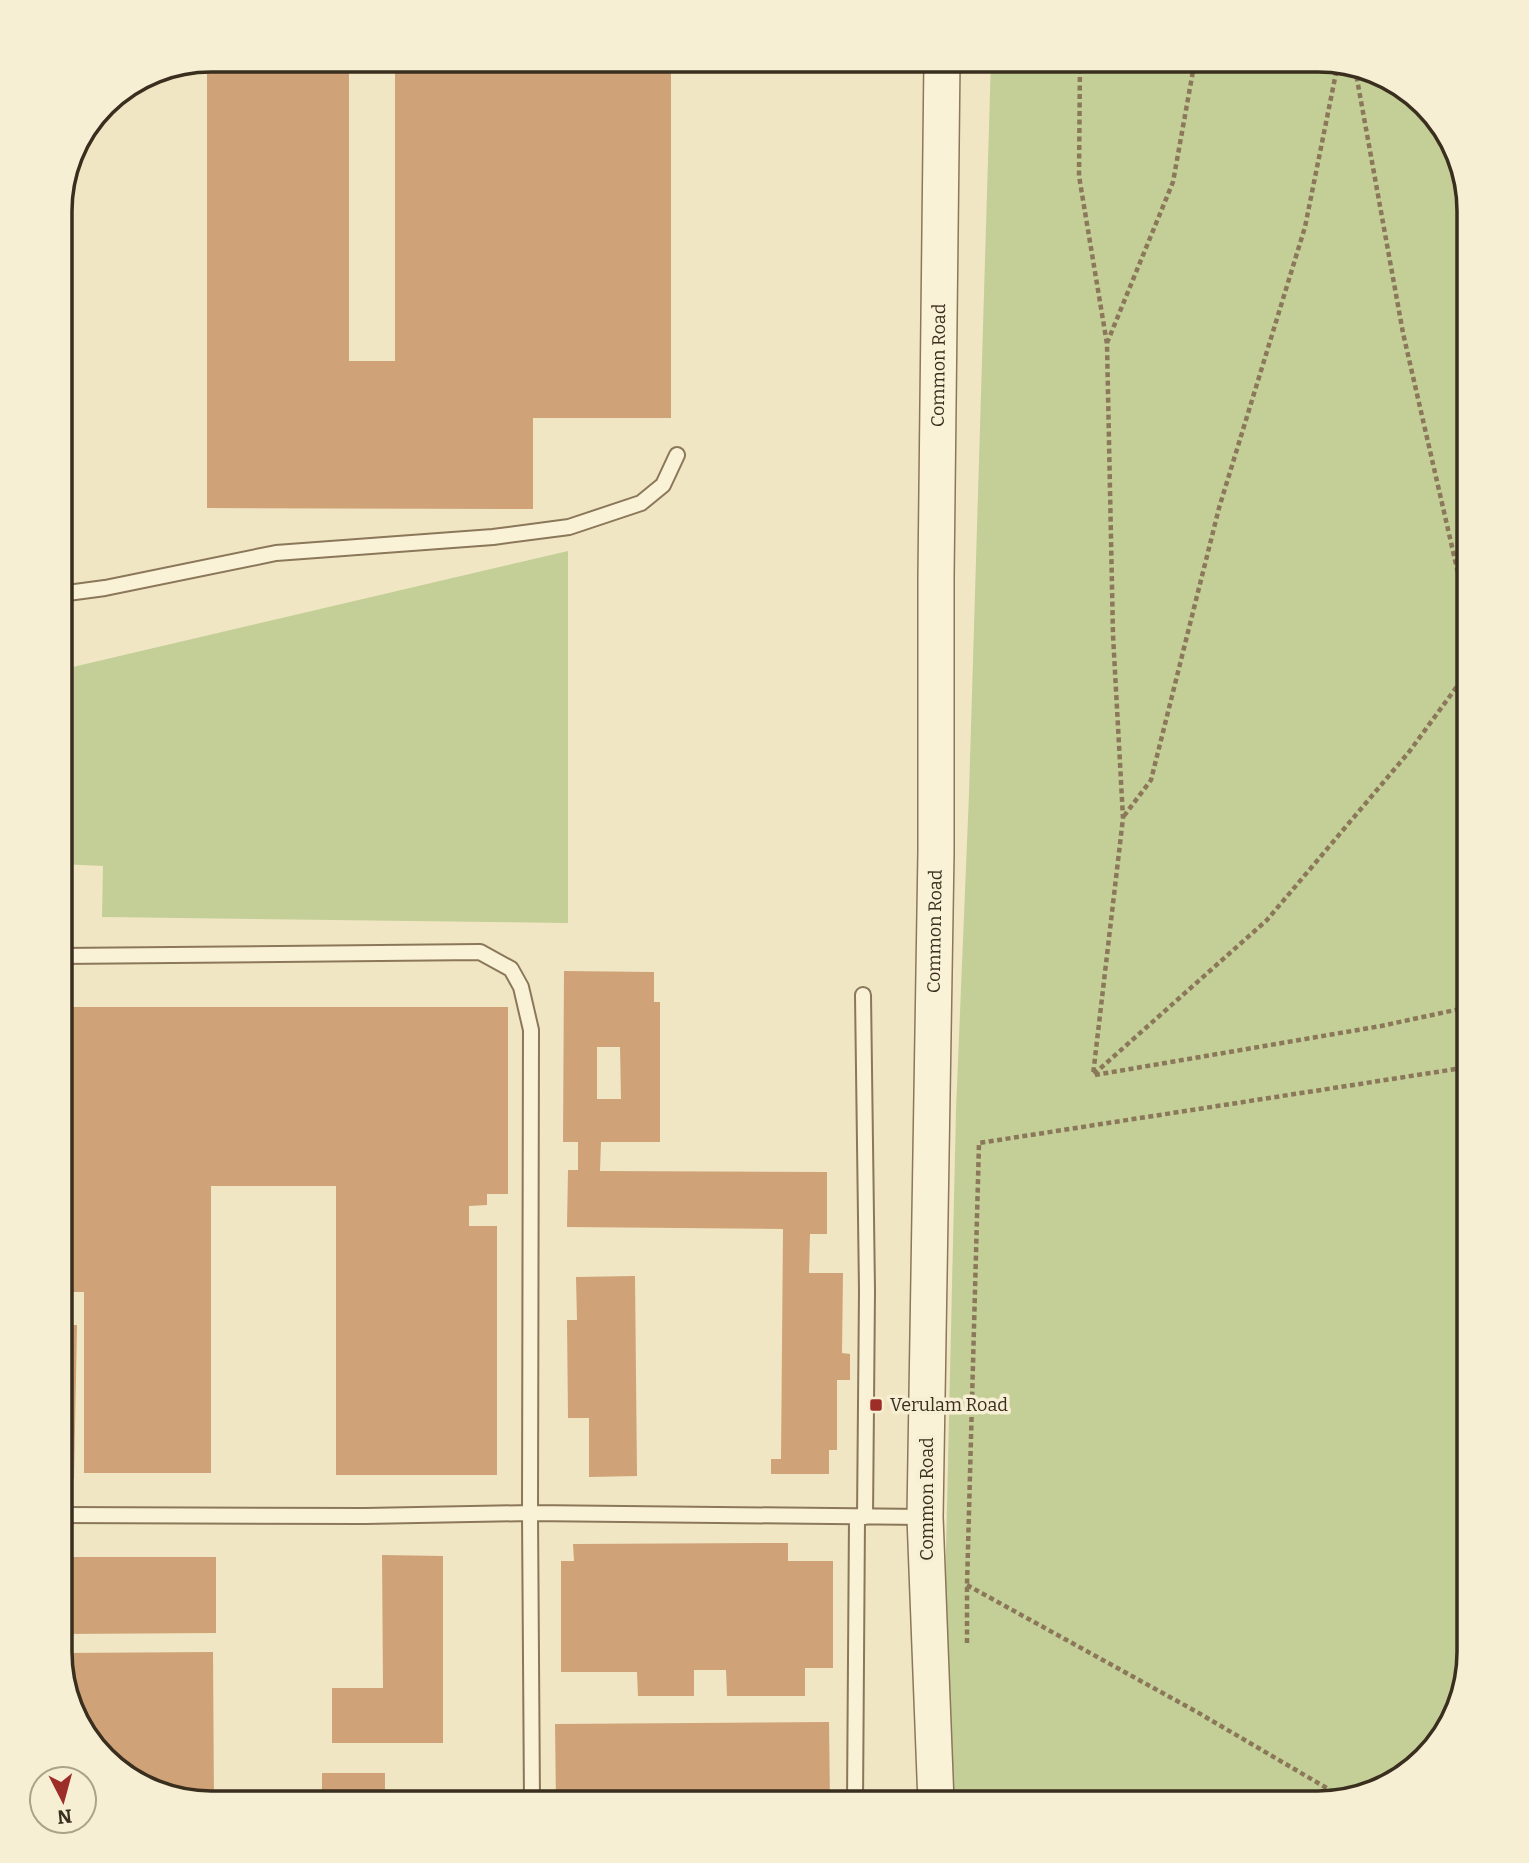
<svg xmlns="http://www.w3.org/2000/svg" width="1529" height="1863" font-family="Bitter,serif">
<rect width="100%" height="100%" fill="#f0e6c3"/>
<path fill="#c4ce97" d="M991,60h337l66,20 50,46 25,84v1443l-15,67 -51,58 -84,25h-374v-209l11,-484 13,-316z
M568,551v372l-466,-6 1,-51 -43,-2v-194z"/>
<path fill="#cfa278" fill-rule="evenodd" d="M207,60h142v301h46v-301h276v358h-138v91l-326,-1z
M564,971l90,1v30h6v140h-59l-1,29 227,1v62h-17l-1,39h34l-1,80 8,1v26h-13v70h-8v24h-58v-15h10l2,-230 -216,-2 1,-57h10v-28h-15zM597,1047h23l1,52h-24z
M60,1007h448v187h-21v11l-18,1v20h28v249h-161v-289h-125v287h-127v-181h-24z
M635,1276l2,200 -48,1v-59h-21l-1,-98h10l-1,-43z
M60,1325h17l-3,154h-14z
M788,1543v18h45v107h-28v28h-78l-1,-26h-32v26h-56l-1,-24h-76v-111h13l-1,-17z
M382,1555l61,1v187h-111v-55h51z
M60,1557h156v76l-156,1z
M213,1652l1,151 -79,-20 -50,-46 -25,-84z
M829,1722l1,81h-274l-1,-79z
M322,1773h63v30h-63z"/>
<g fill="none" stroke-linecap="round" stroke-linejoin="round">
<g stroke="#8b7759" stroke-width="18">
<path id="service" d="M60,594l45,-6 171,-35 217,-16 76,-10 72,-24 22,-18 14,-30
M60,956l420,-4 31,17 10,18 10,43 -1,483 2,290
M863,995l4,296 -2,226
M60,1515l305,1 165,-3 394,4
M855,1803l2,-286"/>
</g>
<g stroke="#8b7759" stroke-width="38">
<g id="tertiary">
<path id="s1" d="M936,1803l-11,-286 11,-665v-275l6,-517"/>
</g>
</g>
<path stroke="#8b7759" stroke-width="4.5" stroke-dasharray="5 3.5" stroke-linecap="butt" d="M1080,60l-1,116 28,168 6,291 10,183 -30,257
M1355,68l48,265 66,288
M1107,343l66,-161 22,-122
M1124,816l27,-36 68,-272 86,-281 33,-164
M1094,1074l173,-154 142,-168 60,-82
M1095,1075l286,-49 88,-19
M967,1585l230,127 145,85
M967,1643v-58l12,-442 490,-76"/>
<use href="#service" stroke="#faf2d7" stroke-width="14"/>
<use href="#tertiary" stroke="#faf2d7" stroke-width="35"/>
</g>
<rect fill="#9c2e27" stroke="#f7efd3" stroke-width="2.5" x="869" y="1398" width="14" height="14" rx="3.5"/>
<g text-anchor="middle" stroke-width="7" stroke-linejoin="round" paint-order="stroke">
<g font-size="18" fill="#3a2e1e" stroke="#f7efd3">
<text dy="6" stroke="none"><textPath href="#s1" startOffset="1438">Common Road</textPath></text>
<text dy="6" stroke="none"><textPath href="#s1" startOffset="872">Common Road</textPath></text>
<text transform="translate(927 1499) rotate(-90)" y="6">Common Road</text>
</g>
<g font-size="18" fill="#3a2e1e" stroke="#f7efd3" text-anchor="start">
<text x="890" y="1411">Verulam Road</text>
</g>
</g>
<path d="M0 0H1529V1863H0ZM211 72H1318A139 139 0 0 1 1457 211V1652A139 139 0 0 1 1318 1791H211A139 139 0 0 1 72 1652V211A139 139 0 0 1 211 72Z" fill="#f7efd3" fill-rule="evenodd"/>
<path fill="none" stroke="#3a2e1e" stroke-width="3.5" d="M211 72H1318A139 139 0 0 1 1457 211V1652A139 139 0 0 1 1318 1791H211A139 139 0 0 1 72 1652V211A139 139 0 0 1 211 72Z"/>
<g transform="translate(63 1800) rotate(174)"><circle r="33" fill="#f7efd3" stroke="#aba28b" stroke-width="2"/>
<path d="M0-5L12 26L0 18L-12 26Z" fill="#9c2e27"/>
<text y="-10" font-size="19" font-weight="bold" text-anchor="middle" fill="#3a2e1e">N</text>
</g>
</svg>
